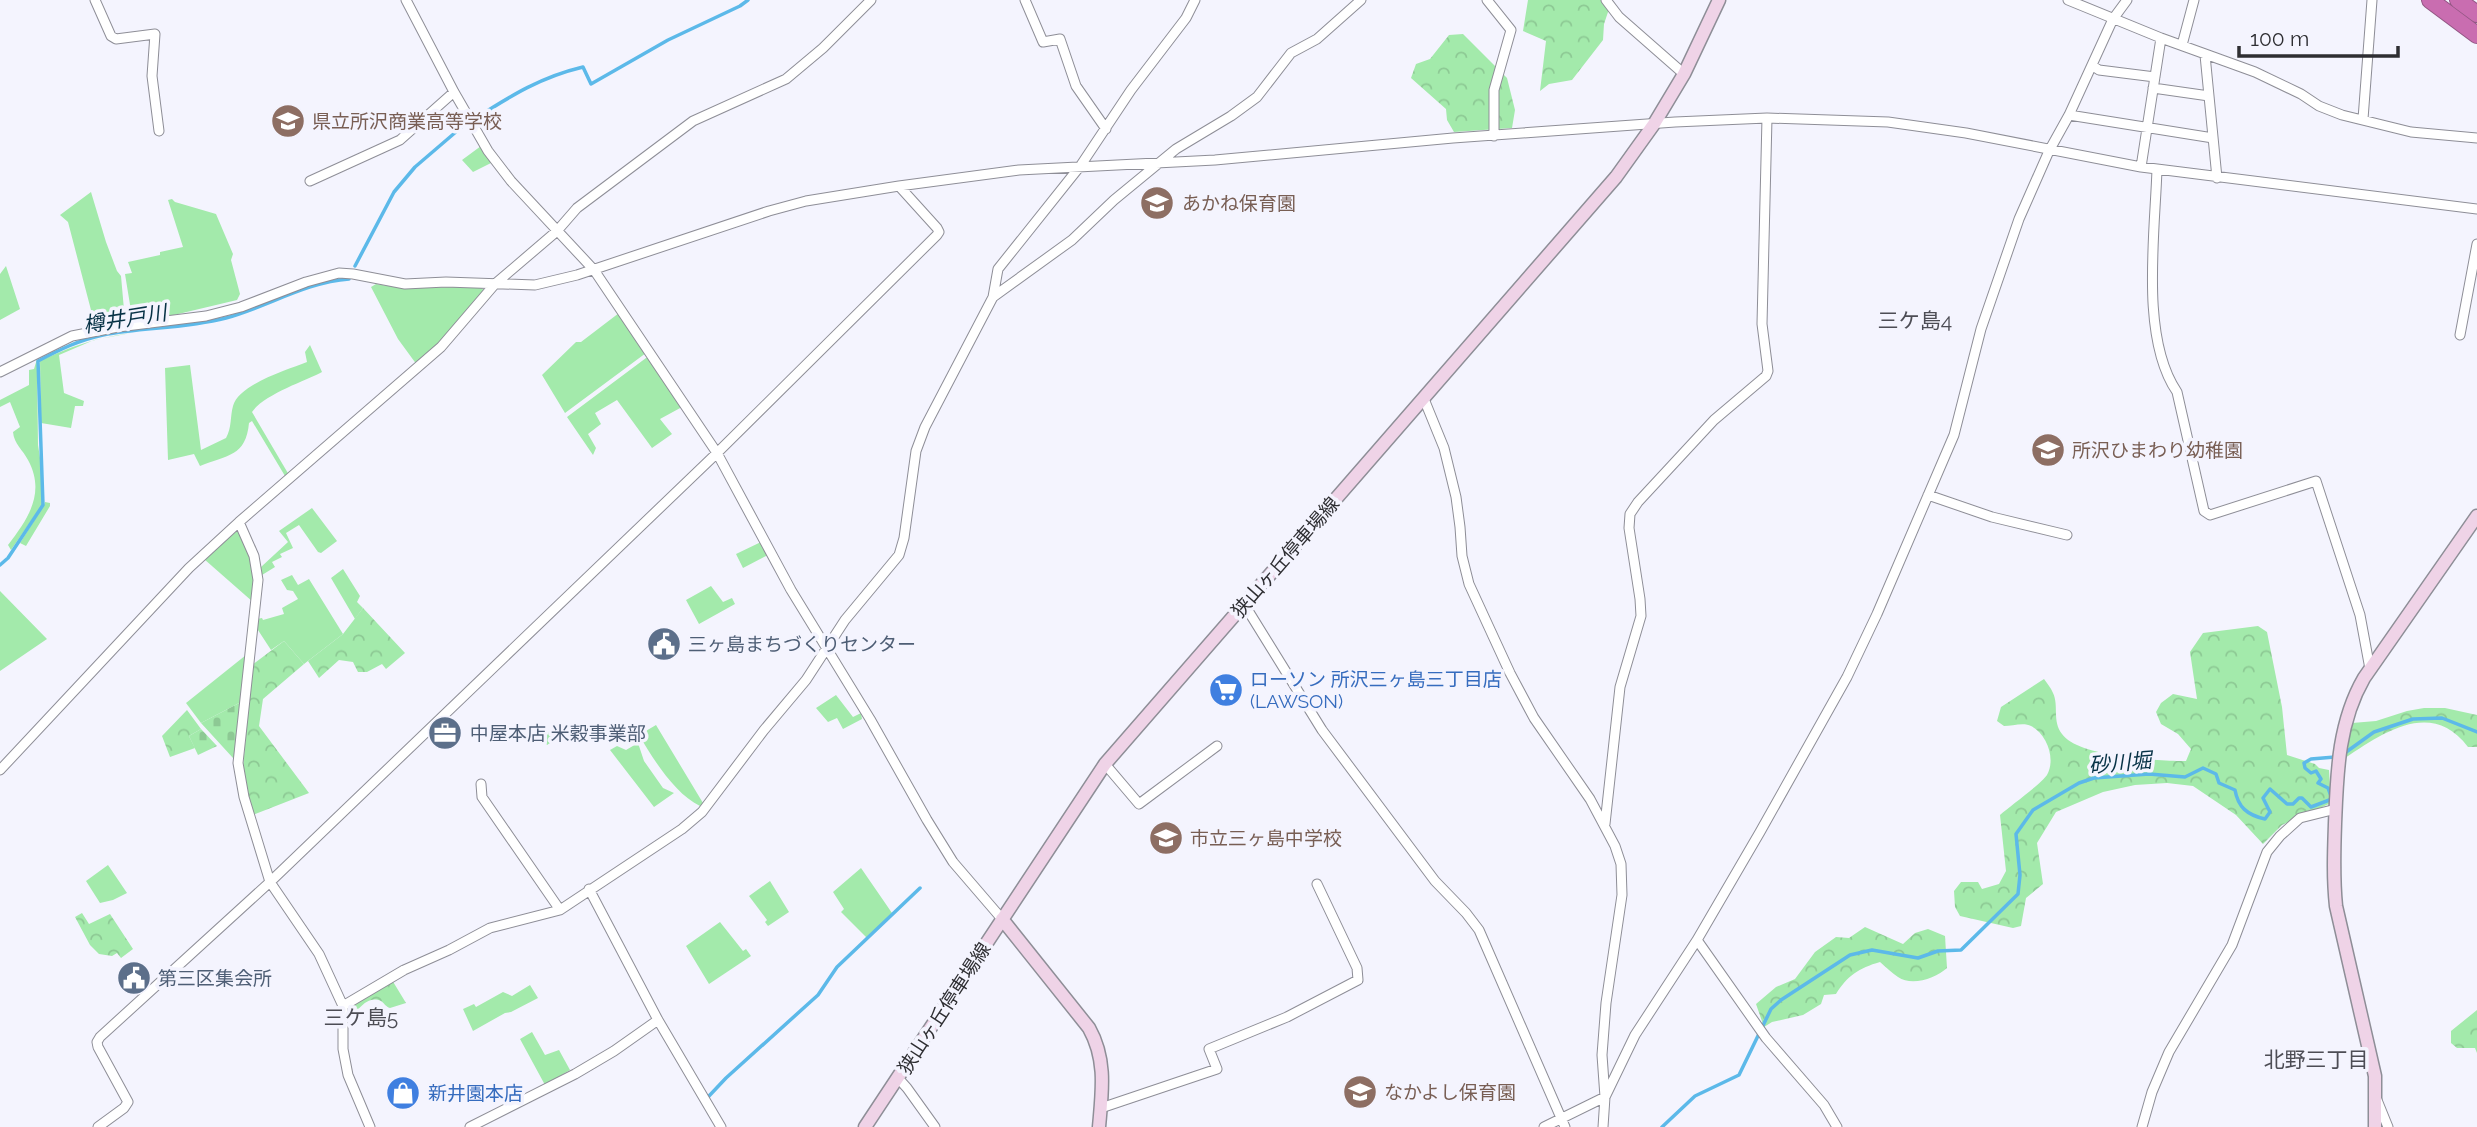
<svg xmlns="http://www.w3.org/2000/svg" width="2477" height="1127" font-family="Raleway,'Noto Sans JP',sans-serif">
<defs>
<pattern id="forest-crowns" width="20" height="18" patternUnits="userSpaceOnUse" patternTransform="scale(1.75)"><rect width="20" height="18" fill="#a3eaab"/><path d="M2 6a3 3 0 1 1 6 0M12 15a3 3 0 1 1 6 0" fill="none" stroke="#8dc994"/></pattern>
<pattern id="cemetery-stones" width="16" height="16" patternUnits="userSpaceOnUse" patternTransform="scale(1.75)"><rect width="16" height="16" fill="#a3eaab"/><path d="M2 7V4a2 2 0 0 1 4 0v3zM10 15v-3a2 2 0 0 1 4 0v3z" fill="#8dc994"/></pattern>
</defs>
<rect width="100%" height="100%" fill="#f4f4fe"/>
<path fill="#a3eaab" d="M481,146l10,17 -18,9 -11,-12z
M91,192l15,50 11,29 4,5 4,45 -31,7 -3,-18 -23,-88 -8,-7z
M172,199l3,3 41,12 17,40 -2,6 9,34 -3,6 -63,15 -42,2 -7,-43 7,-1 -4,-11 32,-7v-3l23,-5 -15,-47z
M6,266l14,43 -20,11v-46z
M376,284c35,7 70,1 106,4l2,3 -38,45 -29,29 -19,-26 -27,-52z
M619,313l27,40 -81,60 -23,-38 34,-33h5z
M131,333l-37,7 -35,15 5,38 20,8 -1,5h-8l-4,22 -30,-5 -1,-62c32,-15 56,-23 91,-28z
M310,345l12,27c-17,9 -59,23 -70,40l37,63 -4,1 -33,-55 -3,2c-3,33 -21,32 -49,43l-6,-12 -26,6 -3,-92 25,-3 11,85 25,-12c6,-11 4,-21 7,-32 6,-22 54,-36 74,-44l-2,-10z
M646,358h4l32,49 -22,12 12,15 -20,14 -35,-48 -22,13 6,11 -13,10 8,14 -3,7 -26,-38z
M37,359l1,86 3,19 1,41 -31,45 -3,-5c20,-26 38,-52 20,-85 -5,-10 -14,-16 -15,-28l7,-5 -10,-25 -10,5v-7l29,-15v-15l5,-1z
M45,502l5,1v3l-24,40 -6,-3 24,-38z
M312,508l25,33 -16,12 -3,-1 -19,-27 -13,8 7,15 -13,6 2,3 -10,5 3,5 -13,8 -1,-8 27,-25 -9,-11z
M237,531l3,1 15,35 -2,35 -49,-43z
M761,542l7,13 -25,13 -7,-14z
M343,569l17,27 -3,6 6,6 -8,11 -24,-41z
M292,575l6,10 11,-6 34,55 -39,30 -20,-23 -13,9 -15,-23 1,-8 5,-1 1,2 21,-6 -2,-6 16,-9 -5,-8 -6,-1 -6,-10z
M711,586l12,16 9,-4 3,6 -36,20 -13,-24z
M0,591l47,48 -47,32z
M246,655l-3,46 -42,22 -15,-20z
M836,695l17,22 8,-4 1,6 -19,10 -6,-11 -9,4 -12,-14z
M559,725l4,5 12,-3 -28,18 -6,-8z
M656,725l47,78 -3,3c-25,-12 -47,-47 -61,-71z
M638,743l6,18 19,27 11,5 -20,14 -44,-57 7,-4 9,4z
M108,865l19,28 -14,7 -13,3 -14,-22z
M861,868l31,45 -25,25 -26,-26 3,-3 -11,-17z
M770,881l19,31 -21,14 -3,-4 2,-2 -18,-24z
M720,922l23,29 3,-2 5,7 -42,28 -23,-38z
M530,985l8,13 -27,14 -6,1 -32,18 -10,-22 11,-5 2,3 27,-15 9,4z
M532,1032l13,23 14,-5 11,20 -25,15 -25,-46z"/>
<path fill="url(#forest-crowns)" d="M1528,0h84l-8,24 -1,16 -31,40 -23,4 -9,7 6,-50 -23,-10z
M1463,34l44,44 8,32 -3,18 -58,4 -7,-12 -1,-11 -35,-31 5,-14 14,-5 19,-24z
M363,608l42,45 -19,16 -4,-5 -15,8h-9l-5,-10 -14,-2 -20,18 -11,-17 35,-27z
M2258,626l9,6 15,75 5,48 28,9 4,4 10,2 2,33 -49,22 -19,19 -27,-29 -43,-29 -26,-3 -32,2 -32,7 -47,20 -19,31 6,41 -17,14 -5,28 -8,2 -53,-12 -5,-9 -1,-16 7,-9h17l4,7 17,-5 7,-13 -6,-56c10,-9 41,-31 47,-40 9,-16 0,-41 -16,-49 -7,-4 -19,0 -27,0l-7,-5 4,-14 43,-28c3,4 7,9 9,14 6,12 -1,28 9,41 16,23 97,27 124,27l5,-12 -13,-15 -17,-10 -5,-12 5,-9 12,-9 24,5 -7,-47 13,-19z
M284,641l20,23 -41,35 -4,27 50,67 -56,22 -11,-36 10,-114z
M2424,708h21l32,7v32h-9c-36,-48 -84,-15 -123,11l7,-35 24,-2 31,-10z
M187,710l14,19 -12,7 6,12 -25,9 -8,-21z
M82,913l7,11 21,-10 23,35 -12,9 -4,-5 -5,3 -13,-2 -9,-9 -15,-28z
M1865,927l38,17 12,-11 13,-4 17,7 2,32c-11,10 -35,19 -49,9 -6,-4 -12,-10 -18,-15 -21,6 -33,14 -44,32l-12,1 -3,9 -18,11 -31,7 -8,5 -8,-23 20,-17 19,-8 20,-27 21,-15 13,1z
M392,980l14,23 -16,5c-4,-1 -6,-5 -9,-7 -16,-7 -23,13 -34,17l2,-12z
M2477,1010v43l-2,-5h-18l-6,-5v-12z"/>
<path fill="url(#cemetery-stones)" d="M243,701l-6,56 -4,1 -32,-35z
M201,729l16,17 -19,9 -9,-19z"/>
<g fill="none" stroke-linecap="round" stroke-linejoin="round">
<path stroke="#5cb9e9" stroke-width="3.5" d="M476,118c36,-23 65,-41 107,-51l8,17 77,-44 72,-34 8,-6
M355,266l39,-74 21,-25 49,-42
M0,565l8,-7 35,-53 -5,-144c21,-11 41,-21 65,-26 41,-8 80,-6 123,-17 41,-11 80,-36 123,-39
M2342,755l32,-23 39,-13 29,-1 35,14
M709,1096l17,-18 92,-83 19,-28 83,-79
M1662,1127l33,-31 44,-21 32,-66 10,-9 69,-45 22,-5 46,8 20,-7 23,-1 57,-56 2,-19 -4,-41 17,-24 46,-27 15,-5 55,-4 36,3 18,-9 13,6 3,9 16,7c3,17 12,25 30,29l5,-7 -7,-14 7,-9 17,15h6l6,-6h3l9,9 21,-8 -4,-11 -10,-5 3,-4 -5,-8 -5,2 -6,-5 -1,-5 7,-4 24,-2"/>
<g stroke="#8e8e97" stroke-width="11">
<path id="street" d="M95,0l16,36 5,3 39,-5 -3,42 7,55
M406,0l48,92 34,59 23,30 83,89 123,183 74,137 79,129 57,101 26,42 49,57
M1025,0l18,42 17,-3 16,47 30,43
M1487,0l24,30 -17,60v46
M1606,0l13,17 65,57
M2068,0l93,38 94,34 46,22 18,12 23,9 69,17 66,6
M2182,45l12,-45
M2205,55l12,123
M2093,66l6,4 56,7
M2153,88l56,8
M2069,115l144,23
M2363,119l9,-119
M2141,167l20,-129
M2157,169c-2,65 -17,169 20,223l27,119 6,4 106,-34 44,134 10,54
M310,181l90,-41 54,-48
M993,297l79,-57 42,-40 62,-51 55,-33 26,-19 34,-44 26,-14 44,-39
M2460,335l17,-91
M0,372l72,-36 46,-9 88,-11 35,-9 65,-25 33,-9 14,1 52,10 41,-2 89,3 42,-10 192,-64 37,-10 93,-15 120,-16 196,-10 238,-22 222,-16 92,-4 121,4 78,11 175,34 336,42
M1424,399l20,49 12,49 4,30 2,29 7,28 41,89 24,45 56,81 25,47 6,18 1,31 -16,108 -4,52 3,42 -61,30
M1928,495l64,22 75,18
M239,522l15,34 4,24 -20,183 6,34 26,85 49,72 24,52v43l5,26 22,52
M1244,604l78,126 113,151 31,32 13,17 86,197
M1105,764l34,40 78,-58
M0,770l189,-202 50,-46 202,-175 54,-63 62,-53 20,-23 116,-87 93,-42 37,-31 48,-48
M481,784l1,13 78,113
M1605,824l15,-137 21,-71 -1,-17 -11,-71 1,-14 8,-12 76,-82 52,-44 2,-5 -6,-47 5,-206
M589,889l69,131 63,107
M1697,940l69,98 58,67 13,22
M343,1006l61,-36 45,-20 41,-22 70,-18 122,-81 20,-17 62,-82 42,-50 39,-60 54,-65 5,-17 12,-87 9,-24 68,-130 5,-28 83,-104 50,-75 55,-72 9,-18
M898,1078l9,10 28,39
M2377,1100l11,27
M1101,1108l116,-39 -8,-20 78,-32 71,-37 -1,-12 -40,-84
M98,1127l26,-19 4,-6 -30,-55 -1,-5 3,-5 170,-155 447,-429 220,-218 2,-3 -2,-4 -38,-42
M470,1127l105,-53 39,-23 44,-31
M1603,1127l2,-30 30,-62 62,-95 63,-108 87,-155 30,-63 77,-179 27,-106 38,-110 30,-68 20,-36 44,-96 14,-19
M2142,1127l10,-35 17,-40 63,-107 35,-93 13,-16 20,-18 36,-9"/>
</g>
<g stroke="#8e8e97" stroke-width="15">
<path id="secondary" d="M1002,919l87,109c18,32 13,64 10,99
M865,1127l240,-363 511,-587 38,-53 30,-50 35,-74
M2375,1127v-51l-39,-170c-3,-28 -2,-54 -1,-82 2,-51 3,-101 29,-146l113,-162"/>
</g>
<g stroke="#935784" stroke-width="18">
<path id="highway" d="M2430,0l47,35
M2458,0l19,14"/>
</g>
<use href="#street" stroke="#fff" stroke-width="9"/>
<use href="#secondary" stroke="#efd3e7" stroke-width="12"/>
<use href="#highway" stroke="#c96db0" stroke-width="16"/>
</g>
<defs>
<g id="school-disc" transform="scale(1.75)"><circle r="9.5" fill="#8d6e63" stroke="#f4f4fe"/><path d="M0-5L7-2L0 1L-7-2ZM-4 1L0 2.5L4 1V4Q0 6-4 4Z" fill="#fff"/></g>
<g id="civic-disc" transform="scale(1.75)"><circle r="9.5" fill="#5c6f8a" stroke="#f4f4fe"/><path d="M-.6-6.5H3V-4.5H.6V-3L4-1V1h2V6H-6V1h2V-1L-.6-3ZM-1.2 2.5V6h2.4V2.5Z" fill="#fff"/></g>
<g id="supermarket-disc" transform="scale(1.75)"><circle r="9.5" fill="#3f7fe0" stroke="#f4f4fe"/><path d="M-6-5.5h2.5l.6 2H6L4.5 2H-2.5L-4.4-4H-6ZM-1.5 3.2a1.3 1.3 0 1 0 .1 0ZM3 3.2a1.3 1.3 0 1 0 .1 0Z" fill="#fff"/></g>
<g id="office-disc" transform="scale(1.75)"><circle r="9.5" fill="#5c6f8a" stroke="#f4f4fe"/><path d="M-6-3h4V-5.5h4V-3h4V5H-6ZM-1-4.5V-3h2v-1.5ZM-6 0V1H6V0Z" fill="#fff"/></g>
<g id="shop-disc" transform="scale(1.75)"><circle r="9.5" fill="#3f7fe0" stroke="#f4f4fe"/><path d="M-5-2.5h2.3a2.7 3.5 0 0 1 5.4 0H5L5.5 6h-11ZM-1.5-2.5h3a1.5 2.3 0 0 0-3 0Z" fill="#fff"/></g>
</defs>
<g fill-rule="evenodd">
<use href="#school-disc" x="288" y="121"/>
<use href="#school-disc" x="1157" y="203"/>
<use href="#school-disc" x="2048" y="450"/>
<use href="#civic-disc" x="664" y="644"/>
<use href="#supermarket-disc" x="1226" y="690"/>
<use href="#office-disc" x="445" y="733"/>
<use href="#school-disc" x="1166" y="838"/>
<use href="#civic-disc" x="134" y="978"/>
<use href="#school-disc" x="1360" y="1092"/>
<use href="#shop-disc" x="403" y="1093"/>
</g>
<g text-anchor="middle" stroke-width="7" stroke-linejoin="round" paint-order="stroke">
<g font-size="19" fill="#785e54" stroke="#f4f4fe" text-anchor="start">
<text x="312" y="128">県立所沢商業高等学校</text>
<text x="1182" y="210">あかね保育園</text>
<text x="2072" y="457">所沢ひまわり幼稚園</text>
<text x="1190" y="845">市立三ヶ島中学校</text>
<text x="1384" y="1099">なかよし保育園</text>
</g>
<g font-size="19" fill="#2e2e32" stroke="#f4f4fe">
<text transform="translate(1285 557) rotate(-49)" y="7">狭山ヶ丘停車場線</text>
<text transform="translate(944 1008) rotate(-57)" y="7">狭山ヶ丘停車場線</text>
</g>
<g font-size="19" fill="#4e5e75" stroke="#f4f4fe" text-anchor="start">
<text x="688" y="651">三ヶ島まちづくりセンター</text>
<text x="470" y="740">中屋本店 米穀事業部</text>
<text x="158" y="985">第三区集会所</text>
</g>
<g font-size="19" fill="#366cbe" stroke="#f4f4fe" text-anchor="start">
<text x="1250" y="686">ローソン 所沢三ヶ島三丁目店<tspan x="1250" dy="22">(LAWSON)</tspan></text>
<text x="428" y="1100">新井園本店</text>
</g>
<g font-size="21" font-style="italic" fill="#073246" stroke="#f4f4fe">
<text transform="translate(125 319) rotate(-9)" y="7">樽井戸川</text>
<text transform="translate(2120 763) rotate(-5)" y="7">砂川堀</text>
</g>
<g font-size="21" fill="#4d4d55" stroke="#f4f4fe">
<text x="1915" y="328">三ケ島4</text>
<text x="361" y="1025">三ケ島5</text>
<text x="2316" y="1067">北野三丁目</text>
</g>
</g>
<path d="M2239 46v10h159v-10" fill="none" stroke="#2e2e32" stroke-width="3.5"/>
<text x="2250" y="46" font-size="21" fill="#2e2e32" stroke="#f4f4fe" stroke-width="5" paint-order="stroke">100 m</text>
</svg>
